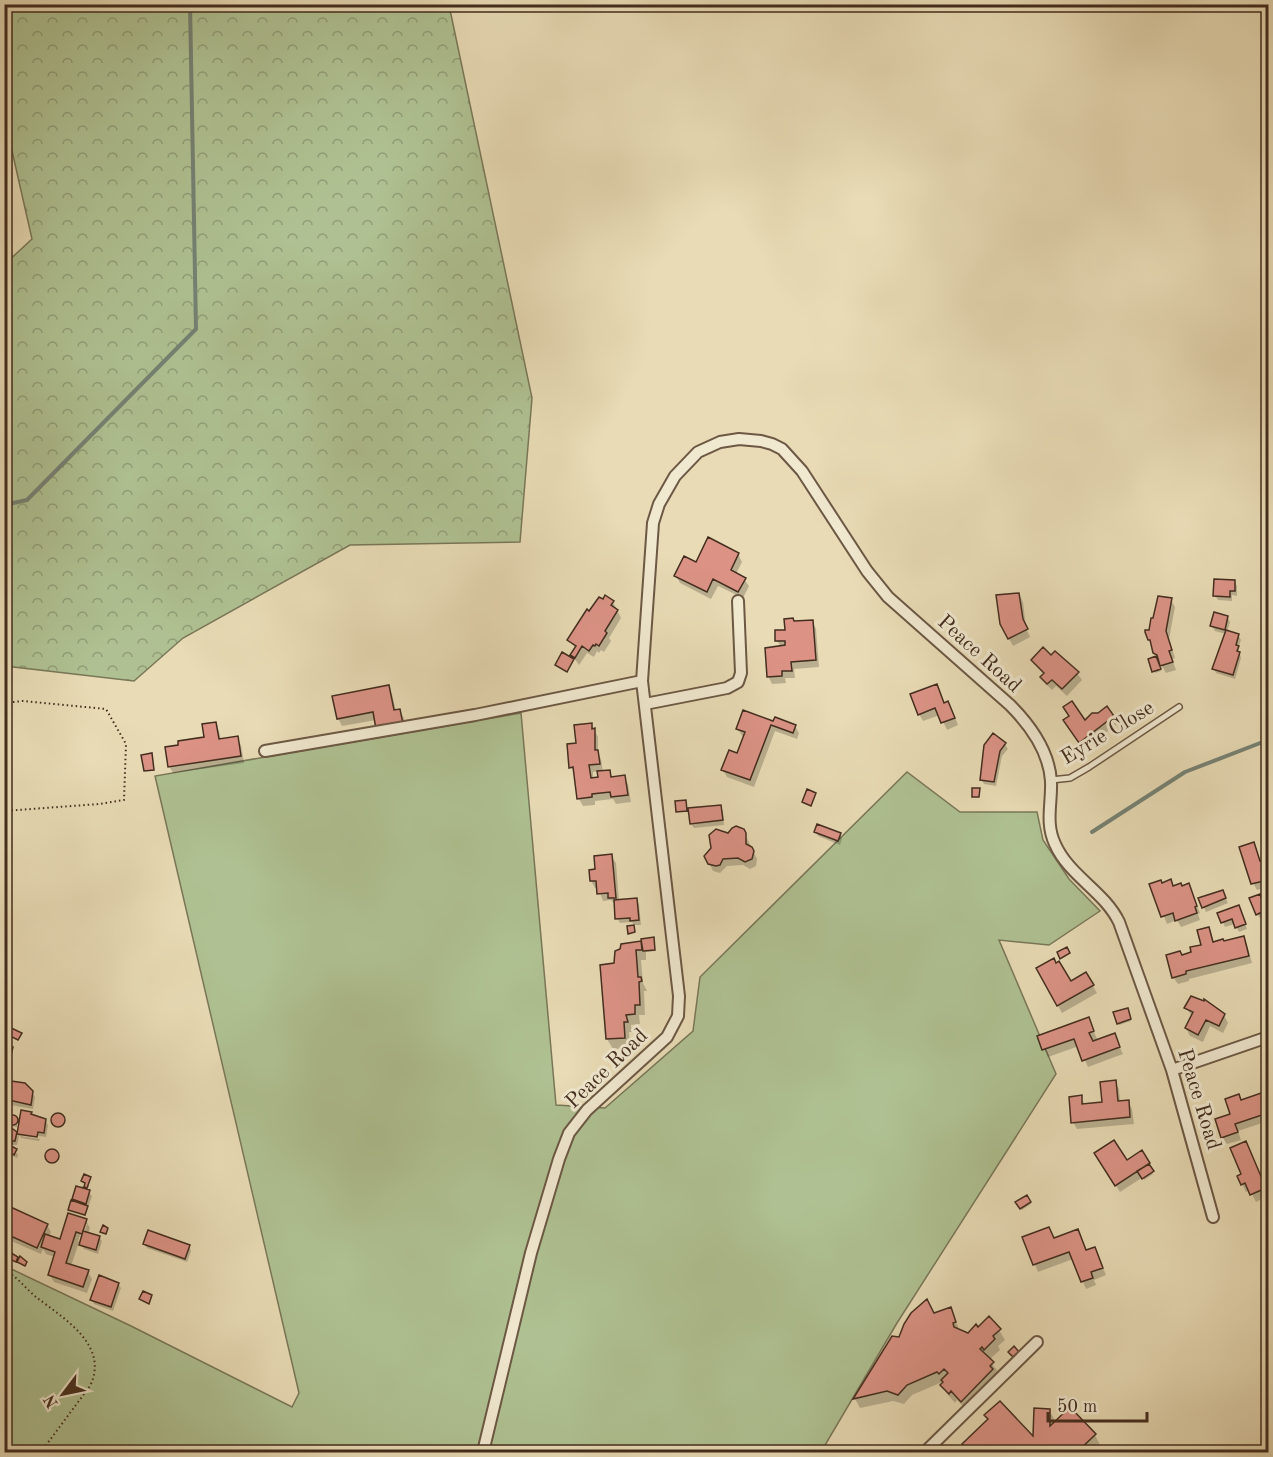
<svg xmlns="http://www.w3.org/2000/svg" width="1273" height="1457" font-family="'Old Standard TT',serif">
<defs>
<pattern id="forest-crowns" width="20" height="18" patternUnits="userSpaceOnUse" patternTransform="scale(1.5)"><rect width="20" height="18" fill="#afc192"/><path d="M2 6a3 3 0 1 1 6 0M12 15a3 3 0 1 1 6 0" fill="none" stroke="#909d77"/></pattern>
</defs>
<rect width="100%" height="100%" fill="#e8dbb5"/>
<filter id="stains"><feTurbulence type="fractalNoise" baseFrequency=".00333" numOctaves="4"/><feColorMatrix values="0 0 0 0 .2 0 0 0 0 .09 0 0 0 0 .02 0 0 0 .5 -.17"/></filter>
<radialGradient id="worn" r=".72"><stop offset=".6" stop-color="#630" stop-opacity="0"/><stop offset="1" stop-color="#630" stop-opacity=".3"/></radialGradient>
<path fill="#afc192" stroke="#797758" stroke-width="1.5" d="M521,713l35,392 49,3 88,-77 7,-54 207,-205 53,40h77l6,28 26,39 31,32 -51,34 -50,-5 57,134 -159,249 -76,129h-816v-186l126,60 161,81 7,-14 -144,-617z"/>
<path fill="url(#forest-crowns)" stroke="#797758" stroke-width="1.5" d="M5,4l444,1 83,393 -12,144 -170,3 -167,93 -49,43 -129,-15v-402l27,-25 -27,-119z"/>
<path fill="#0003" fill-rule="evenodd" d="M738,554l4,8 -6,12 8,5 5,7 -6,12 -25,-12 -7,13 -31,-16 -4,-7 21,-12z
M1234,581l3,5v10l-5,-1v6l-14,-1 -3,-5z
M1019,594l4,8 3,26 4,9 -17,9 -12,-22z
M1171,600l4,7 -6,32 6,19 -3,1 4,11 -10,3 -7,-12 2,10 -6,2 -5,-13 8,-3 -9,-17 1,-9z
M613,602l8,16 -12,20 2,3 -7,11 -3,-2 -2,3 -2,-2 -3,6 -7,-4 -8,12 -7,-10 4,-6 -7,-9 21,-27z
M1227,617l3,5 -3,10 11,3 3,5 -3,8 3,10 -6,21 -19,-6 -2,-4 12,-35 -11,-3 -3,-5z
M812,621l4,8 3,38 -25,2 1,9h-10l1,5 -14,1 -4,-8 13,-29 -4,-6 17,-19z
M1051,657l26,16 5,7 -15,16 -11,-10 -4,4 -6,-6 -4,-7 2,-2 -12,-15z
M936,686l9,18 3,-1 4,7 6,15 -11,5 -7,-15 -17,6 -4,-7z
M388,687l4,7 4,17h4l4,7 2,13 -30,-11 -34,6 -4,-8z
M1113,716l4,8 -32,25 -15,-22 15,-5z
M774,723l21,3 4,7 -2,6 -22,-8 -21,56 -27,-10 -4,-7 15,-15 7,-18 -3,-1 -4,-7z
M215,724l4,7 2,9 16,-2 4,7 3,18 -71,10 -4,-7 37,-28z
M591,724l7,13v16l3,6 2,13 6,-1 4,7 11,-1 4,7 3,18 -15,2 -3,-5 -18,2v4l-12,1 -4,-7 -3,-24 -5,-8 7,-22zM599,771l1,8h-7v-7z
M993,735l12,9 3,5 -6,7 -6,30 -12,-2 -3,-5z
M720,806l3,5 1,14 -30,3 -3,-4z
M743,830l14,29 -1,7 -6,3 -7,-4 -16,1 -7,7 -7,-2 -4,-8 19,-28z
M816,832l24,3 2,4 -2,6 -22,-9z
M1253,844l8,18 7,-2v29l-3,1 -1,-2 -7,2 -4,-7z
M611,856l5,7 3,38 17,-1 3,4 2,21h-7l-2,-3 -12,1 -3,-5 -1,-13 -5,-5 -8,1 -5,-13h-3l-4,-7 5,-10z
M1162,884l20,3 10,6 8,20 -2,1 2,6 -19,7 -4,-7 -10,4 -16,-39z
M1225,897l3,6 -22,9 -6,-13z
M1266,902l2,11 -8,5 -3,-4z
M1241,911l6,18 -8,3 -4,-8 -10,3 -6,-13z
M1208,929l6,14h10l19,-5 4,7 5,18 -63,16v2l-11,3 -5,-7 8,-21 12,-3 10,-7z
M654,941l1,10 -9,1v8h-5l2,23 4,8h-3l1,24h-6l1,9 -9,1 1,7h-3l1,16 -17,1 -6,-10 8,-75 25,-22 4,7z
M1038,969l32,14 16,-9 11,19 -35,20z
M1186,1008l38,7 4,8 -5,10 -13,-7 -7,16 -13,-6 -4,-8 6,-12z
M1128,1011l3,10 -12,4 -1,-1z
M1088,1018l10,23 16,-6 9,19 -35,13 -9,-21 -31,11 -9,-20z
M1115,1082l4,7 1,14 8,-1 4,7 2,15 -57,5 -4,-7 8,-25 4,8 19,-2z
M4,1092h28l3,5 -2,12 -29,-5z
M1267,1093l1,3v25l-30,10 3,9 -14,4 -5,-7 17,-41 3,5z
M22,1111l9,2 2,3 12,4 3,5 -2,12 -26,-4 -3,12h-6l7,10 -1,3 -6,-3 -2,3 -5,-5v-26l12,6 2,4z
M53 1121a6 6 0 1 1 12 0a6 6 0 1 1-12 0Z
M11,1117l6,1v9l-6,-1z
M20,1136l20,3 -1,2 -18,-3z
M1250,1150l18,44v2l-12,6 -6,-12 -4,2 -7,-15 4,-2z
M47 1157a6 6 0 1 1 12 0a6 6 0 1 1-12 0Z
M1141,1152l12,22 -9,6 -1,-3 -23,15 -20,-31 27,1z
M81,1186h8l-2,5 5,5 -7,20 -15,-6 7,-7 -3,-5 9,-8z
M1026,1197l5,7 -9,6 -5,-7z
M4,1206l43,19 4,7 -2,5 12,4 25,-20 4,7 -2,6 11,3 3,4 -4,13 -14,-5 -5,-7 -8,24 17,6 4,7 -5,14 -33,-11 -4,-7 5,-18 -9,-3 -3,-5 -2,5 -37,-16zM84,1224h3l-6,18 -3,-1z
M1078,1231l9,20 11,5 8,19 -12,5 2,5 -10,4 -13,-30 -35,13 -14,-34 30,2z
M145,1244l44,2 2,5 -4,11 -40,-14z
M118,1284l3,4 -8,23 -19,-7 -2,-4z
M950,1309l10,22 8,3 10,-5 21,1 6,10 -7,6 2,4 -11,10 10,13 -31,38 -11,-11 -2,3 -7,-8 -6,-10 5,-5 -35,15 -8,9 -11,-3 -33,7 -5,-9 38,-61 7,1 34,-24z
M1070,1409l25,26 5,10 -7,7h-124l-5,-8 71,-5 14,-29 7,12z"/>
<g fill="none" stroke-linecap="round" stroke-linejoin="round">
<path stroke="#758274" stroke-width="4" d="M4,505l23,-5 169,-171 -6,-325
M1092,832l93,-60 83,-32"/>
</g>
<path fill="#dc9386" stroke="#432d1e" stroke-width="1.5" d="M708,537l31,16 -8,17 15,8 -8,14 -25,-13 -6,13 -33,-16 10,-20 12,6z
M1214,579l21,1v11h-5v6l-17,-1z
M1019,593l4,26 5,10 -20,10 -8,-15 -4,-29z
M605,595l9,6 -3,4 7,5 -13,21 2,2 -8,13 -3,-2 -1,2 -2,-1 -4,6 -7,-5 -7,12 -5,-3 6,-9 -9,-6 20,-31 2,2 10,-14 4,2z
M1158,596l14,2 -6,33 6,19 -3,1 4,11 -13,4 -3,-11 -4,-2 -3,-13h-2l-3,-8v-2h4l2,-12h2z
M1214,612l14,4 -3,14 -15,-4z
M793,618l1,3 19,-1 3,40 -25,2 1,9h-10v5l-15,1 -2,-29 20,-3v-4h-10v-11h10l-1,-11z
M1226,630l13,4 -3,11 3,1 -2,5 3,1 -7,23 -21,-6z
M1043,647l8,8 4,-4 24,21 -17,17 -10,-9 -5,4 -7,-7 4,-4 -13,-13z
M562,652l12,7 -7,13 -12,-7z
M1156,656l5,13 -9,3 -4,-13z
M937,684l7,19 4,-2 7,17 -14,5 -6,-15 -17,7 -8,-21z
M389,685l5,25 6,-1 3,15 -27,5 -3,-17 -36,7 -5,-23z
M1072,701l13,19 7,-7h6l9,-7 7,10 -35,27 -16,-23 6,-4 -6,-9z
M743,710l30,11 2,-4 21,8 -3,8 -22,-8 -21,55 -29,-10 8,-20 8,3 8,-21 -9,-3z
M216,722l3,17 19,-3 3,20 -73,11 -3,-20 13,-2v-4l26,-4 -2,-13z
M592,723v6l3,-1v22h3l2,14 -11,1 2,13 7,-1 -1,-6 13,-1 1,7 14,-2 3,20 -17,2 -1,-5 -18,2v3l-15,2 -4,-32 -4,1 -2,-24 9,-1 -2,-18z
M993,733l13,10 -6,8 -6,31 -14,-2 4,-35z
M152,753l2,17 -10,1 -3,-16z
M972,788h8l-1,9h-7z
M807,789l9,4 -5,13 -9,-4z
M686,800l1,11 -11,1 -1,-11z
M721,805l2,15 -33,4 -2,-16z
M817,824l24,9 -3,8 -24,-9z
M736,826l8,3 2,4v11l6,3 2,4 -2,8 -7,3 -7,-4 -15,1 -3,6 -4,1 -8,-2 -4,-8 7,-8 -2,-13 7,-6 12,4 4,-5z
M1254,842l6,19 8,-3v22l-17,4 -12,-37z
M612,854l4,44h-8v-5l-11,1 -1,-13h-6l-1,-11 6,-1 -1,-13z
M1171,879l2,7 8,-3 1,3 7,-3 8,23 -2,1 2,6 -22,8 -2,-8 -12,4 -12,-33 12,-4 1,3z
M1223,890l3,8 -24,10 -4,-10z
M1260,894l1,3 3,-1 4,13 -12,6 -7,-17z
M637,898l2,22 -9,1v-3l-15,1 -1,-19z
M1239,905l7,19 -11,4 -3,-9 -11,4 -4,-10z
M634,925l1,7 -7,2 -1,-8z
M1209,927l4,15 10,-3 1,2 20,-5 5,20 -63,15v3l-14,4 -6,-23 14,-4 2,4 9,-3 -1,-5 11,-2 -4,-15z
M654,937l1,13 -12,1 -2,-12z
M641,941l1,9h-6l2,27h3l1,4 -3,1 1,23h-5v9l-9,1 2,7h-4l1,16 -19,1 -6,-74 14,-2 1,-12 5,-2 1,-5z
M1067,947l3,6 -10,6 -3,-7z
M1054,958l2,5 3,-2 12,20 15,-9 8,13 -37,21 -21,-38z
M1191,996l13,5v-2l21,15 -6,12 -13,-6 -8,15 -13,-7 8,-16 -9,-4z
M1128,1008l3,11 -14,5 -4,-12z
M1089,1017l5,14 -5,2 4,8 22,-8 5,14 -38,14 -8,-22 -32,11 -5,-14z
M9,1027l13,6 -4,7 -12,-6z
M6,1045l7,2 -2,8 -7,-2z
M1116,1080l2,21 11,-1 1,17 -59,6 -2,-26 13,-2v9l20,-2 -2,-20z
M11,1081l14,2 8,8 -2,14 -27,-6v-8h5z
M1267,1091l1,22 -33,11 3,8 -17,6 -6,-19 15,-5 -5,-15 14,-5 2,6z
M21,1110l11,2 -1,2 15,5 -2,14 -6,-1 -1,5 -20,-3z
M51 1120a7 7 0 1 1 14 0a7 7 0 1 1-14 0Z
M8 1120a5 5 0 1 1 10 0a5 5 0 1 1-10 0Z
M6,1124l11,8 -2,9h-7l4,2 -1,3 6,3 -3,6 -5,-3 -3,3 -2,-1v-28z
M1114,1140l13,20 15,-10 8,13 -35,23 -21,-33z
M1246,1141l20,47 -16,7 -5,-12 -4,2 -4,-9 4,-2 -11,-26z
M45 1156a7 7 0 1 1 14 0a7 7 0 1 1-14 0Z
M1149,1164l5,7 -12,8 -5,-8z
M84,1174l7,3 -4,11 -3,-1 1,-4 -4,-2z
M76,1186l14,4 -4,14 -14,-5z
M1027,1195l4,7 -11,7 -5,-7z
M71,1200l17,6 -3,9 -17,-5z
M4,1204l44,20 -11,24 -33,-15z
M68,1213l19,6 -5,15 -6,-2 -10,31 23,7 -6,17 -35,-12 7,-23 -14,-5 4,-13 15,5z
M103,1225l5,3 -2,6 -6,-2z
M1049,1227l5,11 24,-9 8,21 9,-3 8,21 -12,4 2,6 -12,4 -12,-30 -36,13 -11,-28z
M148,1230l42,15 -5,14 -42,-15z
M83,1231l17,5 -4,14 -17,-5z
M8,1251l10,6 -2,5 -11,-5z
M20,1256l7,6 -2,4 -8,-4z
M99,1275l20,8 -8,24 -21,-7z
M143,1291l9,4 -3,9 -10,-5z
M927,1299l7,14 17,-6 5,15 -3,1 1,4 14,6 8,-9 2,3 11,-11 12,13 -8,7 2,3 -11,11 -2,-3 -2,2 14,13 -4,4 3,3 -32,33 -10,-11 -2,3 -9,-9 3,-3 -2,-2 7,-7 -4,-4 -5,5 -2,-2 -30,13 -9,10 -11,-4 -34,8 39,-63 7,1 5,-13 7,-11z
M1014,1346l5,6 -6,5 -5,-5z
M1000,1401l33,35 1,-28 16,1v17l20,-19 26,27 -19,18h-106l-9,-8 26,-25 -4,-4z"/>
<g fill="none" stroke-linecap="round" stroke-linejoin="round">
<g stroke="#6c5844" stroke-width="8">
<path id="service" d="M1051,780l19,-2 19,-11 90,-60"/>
</g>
<g stroke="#6c5844" stroke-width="14">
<path id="minor" d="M645,704l82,-16 11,-6 3,-9 -3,-72
M265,751l210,-36 167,-34
M1172,1070l96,-33
M483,1452l48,-199 28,-94 10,-26 18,-23 80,-73 11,-21 1,-20 -37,-315 11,-158 6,-19 16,-28 23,-24 22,-10 19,-3 22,2 11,3 10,5 20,22 65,100 21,26 122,108c20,20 39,46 41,76 1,22 -6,42 4,63 14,32 49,47 64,78l53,148 41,147
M925,1452l112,-110"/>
</g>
<path stroke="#432d1e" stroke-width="2" stroke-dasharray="1.5 3" stroke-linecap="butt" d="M4,703l19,-2 83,8 20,35 -2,56 -25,4 -95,7
M4,1270c13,6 21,18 32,27 27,21 74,48 54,89l-49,66"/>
<use href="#service" stroke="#f0e8cf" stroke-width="5"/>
<use href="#minor" stroke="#f0e8cf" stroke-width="10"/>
</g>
<g text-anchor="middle" stroke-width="6" stroke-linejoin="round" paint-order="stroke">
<g font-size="21" fill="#432d1e" stroke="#f0e8cf">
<text transform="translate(980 653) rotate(42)" y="7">Peace Road</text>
<text transform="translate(1107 732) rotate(-31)" y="7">Eyrie Close</text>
<text transform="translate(606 1068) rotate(-44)" y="7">Peace Road</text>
<text transform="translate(1200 1099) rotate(73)" y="7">Peace Road</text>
</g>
</g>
<rect width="1273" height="1457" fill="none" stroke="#e8dbb5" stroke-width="24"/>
<rect x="6" y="6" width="1261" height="1445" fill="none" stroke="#432d1e" stroke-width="3"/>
<rect x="12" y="12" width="1249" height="1433" fill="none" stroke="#432d1e" stroke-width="1.5"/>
<g transform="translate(63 1394) rotate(238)" stroke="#f0e8cf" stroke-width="4.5" paint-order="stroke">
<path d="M0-4.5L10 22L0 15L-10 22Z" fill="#432d1e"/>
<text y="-9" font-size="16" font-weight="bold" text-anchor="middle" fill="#432d1e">N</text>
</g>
<path d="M1048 1412v9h99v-9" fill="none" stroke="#432d1e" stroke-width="3"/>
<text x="1057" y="1412" font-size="18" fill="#432d1e" stroke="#f0e8cf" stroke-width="4.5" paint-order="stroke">50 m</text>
<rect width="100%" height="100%" filter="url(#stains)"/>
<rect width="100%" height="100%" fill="url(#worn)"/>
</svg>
